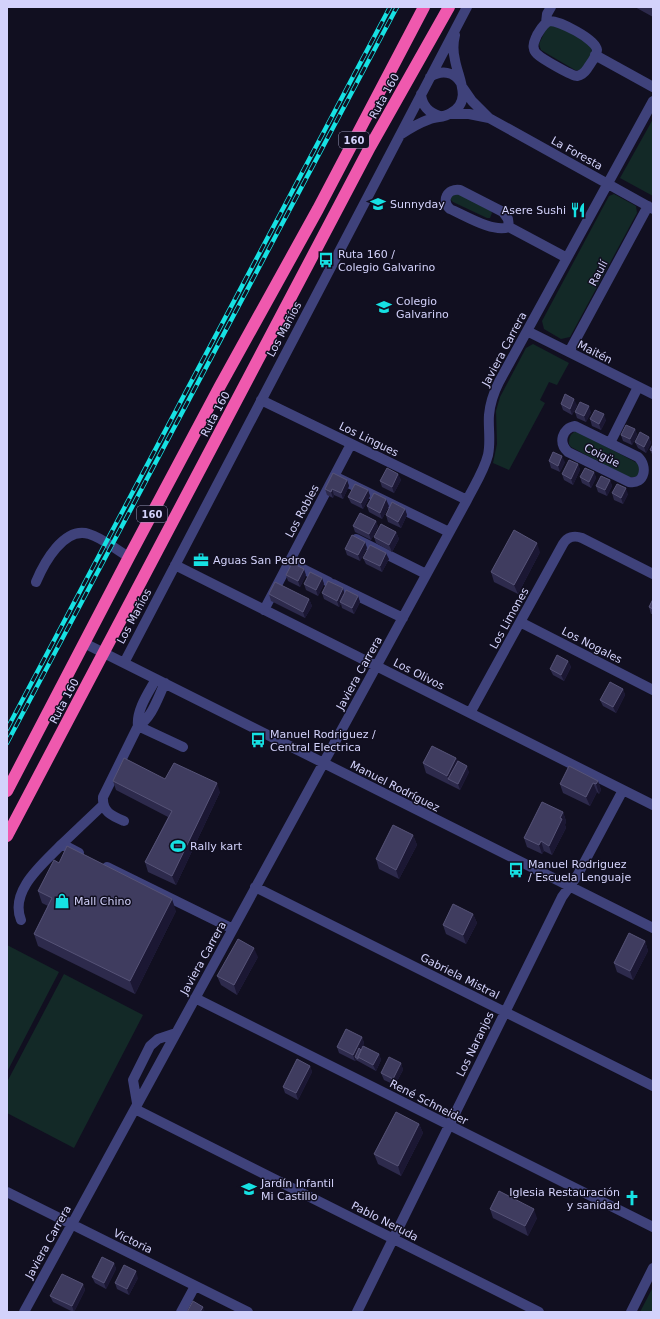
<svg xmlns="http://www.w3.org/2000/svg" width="660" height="1319" font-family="'DejaVu Sans',sans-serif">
<rect width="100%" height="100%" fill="#110f20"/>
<path fill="#132927" d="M555,23l36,22 1,8 -10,18 -7,-1 -34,-20 -2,-6 9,-19z
M653,119v77l-33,-18z
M457,192l34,19 1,2 -2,5h-3l-34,-16 -2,-2v-3z
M614,194l22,12 1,7 -67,124 -9,2 -17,-10 -2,-8 67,-125z
M533,344l36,19 -12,22 -8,-3 -9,18 5,3 -36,67 -16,-7 4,-19 -1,-33 4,-14 26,-49z
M574,432h5l60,32 1,10 -5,3h-7l-57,-30 -2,-3c0,-6 1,-9 5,-12z
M7,945l52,27 -52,100z
M64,974l79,41 -69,133 -67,-35v-31z
M653,1287v25h-13z"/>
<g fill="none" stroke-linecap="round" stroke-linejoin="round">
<path stroke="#3f427b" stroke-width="10" d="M549,21c9,-1 47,18 48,29 0,6 -7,14 -10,19 -2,3 -5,6 -10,7 -5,0 -35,-17 -40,-22 -1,-1 -3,-3 -3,-5 -2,-5 1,-9 3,-14 4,-6 6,-11 12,-14z
M546,23l1,-9 4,-7
M595,55l58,32
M430,77c11,-7 24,-6 31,6
M463,88l9,13 17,17 164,91
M421,94c1,12 8,19 19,22
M450,114h19l20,4
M400,135c10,-7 19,-12 30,-16 7,-2 15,-2 21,-6 22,-12 7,-35 4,-53 -2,-8 -2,-17 0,-25
M509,227l-1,-8 -5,-7 -43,-22c-13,-2 -19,11 -10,19 16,7 43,24 59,18l58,31
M527,331l126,63
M569,352l79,-146
M261,400l206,100
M575,426l63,31c10,9 7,28 -9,25l-61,-30c-10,-9 -6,-24 7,-26z
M610,443l28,-56
M336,477l113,55
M356,539l70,35
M293,564l36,18
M175,565l478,240
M36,582c8,-19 28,-56 53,-48 14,4 27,16 40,23
M333,584l70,34
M264,610l87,-166
M520,622l133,68
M84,643l569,285
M124,663l343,-656
M470,713l93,-169c4,-7 11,-9 19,-6l71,36
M138,726c14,-8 20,-29 27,-43
M138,726l45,21
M124,821c-12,-5 -22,-9 -21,-24l35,-71c-2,-16 11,-34 18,-47
M62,844l41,-39
M107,867l126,62
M255,887l398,199
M21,920c-12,-30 23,-57 41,-76l17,9
M195,998l458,229
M137,1103l-4,-23 17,-34 8,-7 18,-6
M135,1109l404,203
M7,1192l241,120
M24,1312l443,-812c7,-14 17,-29 21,-45 3,-14 0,-27 1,-40 1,-12 5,-23 10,-33l154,-281
M181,1312l14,-26
M357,1312l205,-415 15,-21 46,-86
M631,1312l22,-44"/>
<path stroke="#ef59ae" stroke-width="12" d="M7,791l122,-234 91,-171 98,-177 106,-202
M7,836l363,-689 79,-140"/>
<g stroke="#16e1e3" stroke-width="4.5">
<path id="rail" d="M7,729l383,-722
M7,743l390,-736"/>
</g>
<use href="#rail" stroke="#110f20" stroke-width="3" stroke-dasharray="9" stroke-linecap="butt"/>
</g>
<path fill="#2d2a4c" d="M635,7h18v10z
M561,404l16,1 -5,10 -9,-5z
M575,412h16l-5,10 -9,-4z
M590,419l16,1 -5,10 -9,-4z
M635,429l2,6 -5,10 -9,-4 -2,-6z
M649,437l2,6 -5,10 -8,-5 -3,-6z
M653,444v12l-3,-6z
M549,461l16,1 -5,10 -9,-4z
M578,464l2,6 -7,15 -9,-5 -2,-6z
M594,472l2,6 -5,10 -9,-5 -2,-6z
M398,474l3,6 -7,13 -12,-6 -2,-6z
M347,480l2,6 -6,13 -9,-4 -1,3 -6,-3 -2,-6z
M610,480l2,6 -5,10 -9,-4 -2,-6z
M368,490l2,6 -7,13 -12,-6 -3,-6z
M612,493l16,1 -5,10 -9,-4z
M367,506h22l-7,13 -13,-7z
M405,509l2,6 -6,13 -13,-6 -2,-7z
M376,521l2,6 -7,13 -16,-8 -2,-6z
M396,532l3,7 -7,13 -16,-9 -2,-6z
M365,542l2,6 -7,13 -13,-6 -2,-6z
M540,552l-22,42 -24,-12 -3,-10z
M363,558l26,1 -7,13 -16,-8z
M286,575h20l-6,12 -12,-6z
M322,578l2,6 -6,12 -12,-6 -2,-6z
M322,593h23l13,3 2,6 -6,12 -12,-6 -1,-4 -2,3 -15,-8z
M269,594l40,5 3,7 -7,12 -34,-17z
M653,599v15h-2l-2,-7z
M568,661l3,6 -7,14 -11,-6 -3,-6z
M623,689l2,6 -9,18 -13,-7 -3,-6z
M456,758l2,3 11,11 -9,18 -34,-17 -3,-10z
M165,779l55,13 -44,93 -28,-13 -3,-10 23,-45 -52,-27 -3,-9z
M598,781l3,9 -2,4 -2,-2 -7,14 -27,-13 -3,-9z
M563,812l3,9 -1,4 1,3 -14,27 -8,-4 -2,3 -15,-7 -3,-9z
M413,835l4,10 -18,34 -20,-10 -3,-10z
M59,863l117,48 -41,83 -97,-48 -4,-12 14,-28 -6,-3 -4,-12z
M473,914l4,9 -11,21 -20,-10 -3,-9z
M645,941l3,10 -15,29 -16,-8 -3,-9z
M258,957l-21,38 -16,-10 -4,-9z
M362,1037l2,6 -3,7 18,4 2,6 -5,11 -20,-11 -1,1 -16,-8 -2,-6z
M401,1063l2,7 -8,15 -11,-5 -3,-7z
M310,1066l2,6 -14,28 -13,-7 -2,-6z
M419,1124l4,9 -22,43 -23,-12 -4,-10z
M490,1209l47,9 -9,18 -35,-18z
M114,1263l2,6 -10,20 -11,-6 -3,-6z
M138,1278l-9,17 -12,-6 -2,-6z
M83,1284l2,6 -11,22h-1l-20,-10 -3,-6z"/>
<path fill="#1b1733" d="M574,399l3,6 -5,10 -2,-6z
M589,406l2,6 -5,10 -2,-6z
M604,414l2,6 -5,10 -2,-6z
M635,429l2,6 -5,10 -2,-6z
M649,437l2,6 -5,10 -2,-6z
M562,456l3,6 -5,10 -2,-6z
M578,464l2,6 -7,15 -2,-6z
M594,472l2,6 -5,10 -2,-6z
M398,474l3,6 -7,13 -2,-6z
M347,480l2,6 -6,13 -2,-6z
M610,480l2,6 -5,10 -2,-6z
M626,488l2,6 -5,10 -2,-6z
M332,489l2,6 -1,3 -2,-6z
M368,490l2,6 -7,13 -2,-6z
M386,499l3,7 -7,13 -2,-6z
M405,509l2,6 -6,13 -3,-6z
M376,521l2,6 -7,13 -2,-6z
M396,532l3,7 -7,13 -3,-7z
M365,542l2,6 -7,13 -2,-6z
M537,543l3,9 -22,42 -4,-9z
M386,553l3,6 -7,13 -2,-6z
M304,569l2,6 -6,12 -2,-6z
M322,578l2,6 -6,12 -2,-6z
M343,588l2,7 -5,7 1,2 -2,3 -2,-6z
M358,596l2,6 -6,12 -2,-6z
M309,599l3,7 -7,12 -2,-6z
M568,661l3,6 -7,14 -3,-6z
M623,689l2,6 -9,18 -3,-6z
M456,758l4,9 -12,12 3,6 -4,-9z
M467,766l2,6 -9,18 -2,-6z
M598,781l3,9 -2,4 -3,-10z
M217,783l3,9 -44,93 -4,-9z
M593,783l4,9 -7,14 -4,-9z
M563,812l3,9 -1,4 1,3 -14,27 -3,-9z
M413,835l4,10 -18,34 -3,-9z
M541,841l3,10 -2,3 -3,-9z
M172,899l4,12 -41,83 -5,-13z
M473,914l4,9 -11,21 -3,-9z
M645,941l3,10 -15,29 -3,-9z
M254,948l4,9 -21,38 -3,-10z
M362,1037l2,6 -7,15 -2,-1 1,3 -1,1 -2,-6z
M379,1054l2,6 -5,11 -3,-6z
M401,1063l2,7 -8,15 -2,-6z
M310,1066l2,6 -14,28 -2,-7z
M419,1124l4,9 -22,43 -3,-10z
M534,1209l3,9 -9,18 -3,-10z
M114,1263l2,6 -10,20 -2,-6z
M136,1271l2,7 -9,17 -2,-6z
M83,1284l2,6 -11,22 -2,-6z
M203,1307l2,5h-5z"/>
<path fill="#3f3c5f" stroke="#565377" d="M565,394l9,5 -4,10 -9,-5z
M580,402l9,4 -5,10 -9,-4z
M595,410l9,4 -5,10 -9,-5z
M626,425l9,4 -5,10 -9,-4z
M640,432l9,5 -5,10 -9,-5z
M653,444v7l-3,-1z
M553,452l9,4 -4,10 -9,-5z
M569,460l9,4 -7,15 -9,-5z
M387,468l11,6 -6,13 -12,-6z
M585,468l9,4 -5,10 -9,-5z
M333,473l14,7 -6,13 -9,-4 -1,3 -6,-3z
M601,476l9,4 -5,10 -9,-4z
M355,484l13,6 -7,13 -13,-6z
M617,484l9,4 -5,10 -9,-5z
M374,493l12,6 -6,14 -13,-7z
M392,502l13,7 -7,13 -12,-7z
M360,513l16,8 -7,13 -16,-8z
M381,524l15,8 -7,13 -15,-8z
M514,530l23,13 -23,42 -23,-13z
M352,535l13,7 -7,13 -13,-6z
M370,545l16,8 -6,13 -17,-8z
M292,563l12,6 -6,12 -12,-6z
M310,572l12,6 -6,12 -12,-6z
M328,581l15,7 -6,13 -15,-8z
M275,582l34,17 -6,13 -34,-18z
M346,590l12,6 -6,12 -12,-6z
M653,599v10l-4,-2z
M557,655l11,6 -7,14 -11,-6z
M610,682l13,7 -10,18 -13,-7z
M432,746l24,12 -9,18 -24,-13z
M124,758l41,21 9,-16 43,20 -45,93 -27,-14 27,-51 -59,-30z
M458,761l9,5 -9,18 -10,-5z
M569,766l29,15 -2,3 -3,-1 -7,14 -26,-13z
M542,802l21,10 -3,6 2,1 -13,27 -8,-5 -2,4 -15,-7z
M393,825l20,10 -17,35 -20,-11z
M67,846l105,53 -42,82 -96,-47 18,-36 -14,-7 16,-31 5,3z
M453,904l20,10 -10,21 -20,-10z
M629,933l16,8 -15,30 -16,-8z
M238,939l16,9 -20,37 -17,-9z
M346,1029l16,8 -9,18 -16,-8z
M363,1046l16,8 -6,11 -15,-8z
M359,1048l2,2 -3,7v2l-3,-2z
M389,1057l12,6 -8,16 -12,-6z
M297,1059l13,7 -14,27 -13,-6z
M396,1112l23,12 -21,42 -24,-12z
M499,1191l35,18 -9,17 -35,-17z
M102,1257l12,6 -10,20 -12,-6z
M124,1265l12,6 -9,18 -12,-6z
M62,1274l21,10 -11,22 -22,-10z
M193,1301l10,6 -3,5h-13z"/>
<defs>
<g id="school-bare" transform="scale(1.2)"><path d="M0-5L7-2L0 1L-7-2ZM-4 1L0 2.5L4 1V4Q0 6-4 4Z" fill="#16e1e3" stroke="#110f20" stroke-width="2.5" paint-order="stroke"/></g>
<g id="restaurant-bare" transform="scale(1.2)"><path d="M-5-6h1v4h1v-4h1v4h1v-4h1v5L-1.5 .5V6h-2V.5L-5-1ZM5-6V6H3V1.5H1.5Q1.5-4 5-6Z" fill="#16e1e3" stroke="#110f20" stroke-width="2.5" paint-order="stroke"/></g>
<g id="bus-bare" transform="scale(1.2)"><path d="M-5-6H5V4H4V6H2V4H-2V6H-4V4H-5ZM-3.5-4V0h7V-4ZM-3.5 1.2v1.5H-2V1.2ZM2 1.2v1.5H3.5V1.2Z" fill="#16e1e3" stroke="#110f20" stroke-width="2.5" paint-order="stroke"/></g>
<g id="office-bare" transform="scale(1.2)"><path d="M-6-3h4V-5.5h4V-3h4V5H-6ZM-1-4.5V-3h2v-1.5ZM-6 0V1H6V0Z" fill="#16e1e3" stroke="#110f20" stroke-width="2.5" paint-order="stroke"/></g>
<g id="stadium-bare" transform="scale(1.2)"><path d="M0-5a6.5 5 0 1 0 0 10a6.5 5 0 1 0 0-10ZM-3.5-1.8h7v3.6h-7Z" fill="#16e1e3" stroke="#110f20" stroke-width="2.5" paint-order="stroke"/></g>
<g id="shop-bare" transform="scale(1.2)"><path d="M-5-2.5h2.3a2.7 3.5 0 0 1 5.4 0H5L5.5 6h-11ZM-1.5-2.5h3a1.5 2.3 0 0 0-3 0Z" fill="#16e1e3" stroke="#110f20" stroke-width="2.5" paint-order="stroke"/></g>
<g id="church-bare" transform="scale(1.2)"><path d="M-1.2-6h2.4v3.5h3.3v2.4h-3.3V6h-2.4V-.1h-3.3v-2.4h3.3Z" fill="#16e1e3" stroke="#110f20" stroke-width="2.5" paint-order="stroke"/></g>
</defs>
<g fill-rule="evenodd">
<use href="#school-bare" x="378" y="204"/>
<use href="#restaurant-bare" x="578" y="210"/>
<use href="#bus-bare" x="326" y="260"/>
<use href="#school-bare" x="384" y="307"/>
<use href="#office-bare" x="201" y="560"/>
<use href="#bus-bare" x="258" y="740"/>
<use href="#stadium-bare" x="178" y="846"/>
<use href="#bus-bare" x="516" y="870"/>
<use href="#shop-bare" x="62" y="901"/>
<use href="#school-bare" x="249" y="1189"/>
<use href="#church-bare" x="632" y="1198"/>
</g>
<g text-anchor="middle" stroke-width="3" stroke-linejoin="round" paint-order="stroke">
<g fill="#110f20" stroke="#9998b9" stroke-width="1">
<rect x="339" y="132" width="30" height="16" rx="3"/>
<rect x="137" y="506" width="30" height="16" rx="3"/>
</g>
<g font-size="10" font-weight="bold" fill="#d3d2fb">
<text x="354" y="144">160</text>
<text x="152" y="518">160</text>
</g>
<g font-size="11" fill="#d3d2fb" stroke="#110f20">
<text transform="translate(384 96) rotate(-61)" y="4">Ruta 160</text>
<text transform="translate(577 153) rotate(29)" y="4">La Foresta</text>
<text transform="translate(598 273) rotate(-62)" y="4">Raulí</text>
<text transform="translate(284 329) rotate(-62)" y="4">Los Mañíos</text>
<text transform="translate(504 349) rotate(-62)" y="4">Javiera Carrera</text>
<text transform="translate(595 352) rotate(27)" y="4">Maitén</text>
<text transform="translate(215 414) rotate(-62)" y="4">Ruta 160</text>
<text transform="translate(369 439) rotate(26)" y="4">Los Lingues</text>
<text transform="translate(602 455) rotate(27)" y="4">Coigüe</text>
<text transform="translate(302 511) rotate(-62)" y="4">Los Robles</text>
<text transform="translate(134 616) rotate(-62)" y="4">Los Mañíos</text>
<text transform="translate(509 618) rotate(-61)" y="4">Los Limones</text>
<text transform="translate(592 645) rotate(27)" y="4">Los Nogales</text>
<text transform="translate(359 673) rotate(-61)" y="4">Javiera Carrera</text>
<text transform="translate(419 674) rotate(27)" y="4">Los Olivos</text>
<text transform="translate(64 701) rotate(-62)" y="4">Ruta 160</text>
<text transform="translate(395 786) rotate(27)" y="4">Manuel Rodríguez</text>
<text transform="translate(203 958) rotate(-61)" y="4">Javiera Carrera</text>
<text transform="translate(460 976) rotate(27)" y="4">Gabriela Mistral</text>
<text transform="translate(475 1044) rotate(-64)" y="4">Los Naranjos</text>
<text transform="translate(429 1102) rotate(27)" y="4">René Schneider</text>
<text transform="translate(385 1221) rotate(27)" y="4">Pablo Neruda</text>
<text transform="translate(133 1241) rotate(26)" y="4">Victoria</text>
<text transform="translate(48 1242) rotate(-61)" y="4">Javiera Carrera</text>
</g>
<g font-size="11" fill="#d3d2fb" stroke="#110f20" text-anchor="start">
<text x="390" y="208">Sunnyday</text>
<text x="566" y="214" text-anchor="end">Asere Sushi</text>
<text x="338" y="258">Ruta 160 /<tspan x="338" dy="13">Colegio Galvarino</tspan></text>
<text x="396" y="305">Colegio<tspan x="396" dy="13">Galvarino</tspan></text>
<text x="213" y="564">Aguas San Pedro</text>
<text x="270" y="738">Manuel Rodriguez /<tspan x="270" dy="13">Central Electrica</tspan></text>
<text x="190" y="850">Rally kart</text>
<text x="528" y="868">Manuel Rodriguez<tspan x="528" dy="13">/ Escuela Lenguaje</tspan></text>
<text x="74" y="905">Mall Chino</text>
<text x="261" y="1187">Jardín Infantil<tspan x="261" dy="13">Mi Castillo</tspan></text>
<text x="620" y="1196" text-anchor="end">Iglesia Restauración<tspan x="620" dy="13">y sanidad</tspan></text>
</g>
</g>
<rect width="660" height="1319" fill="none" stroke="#d3d2fb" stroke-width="16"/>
</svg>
